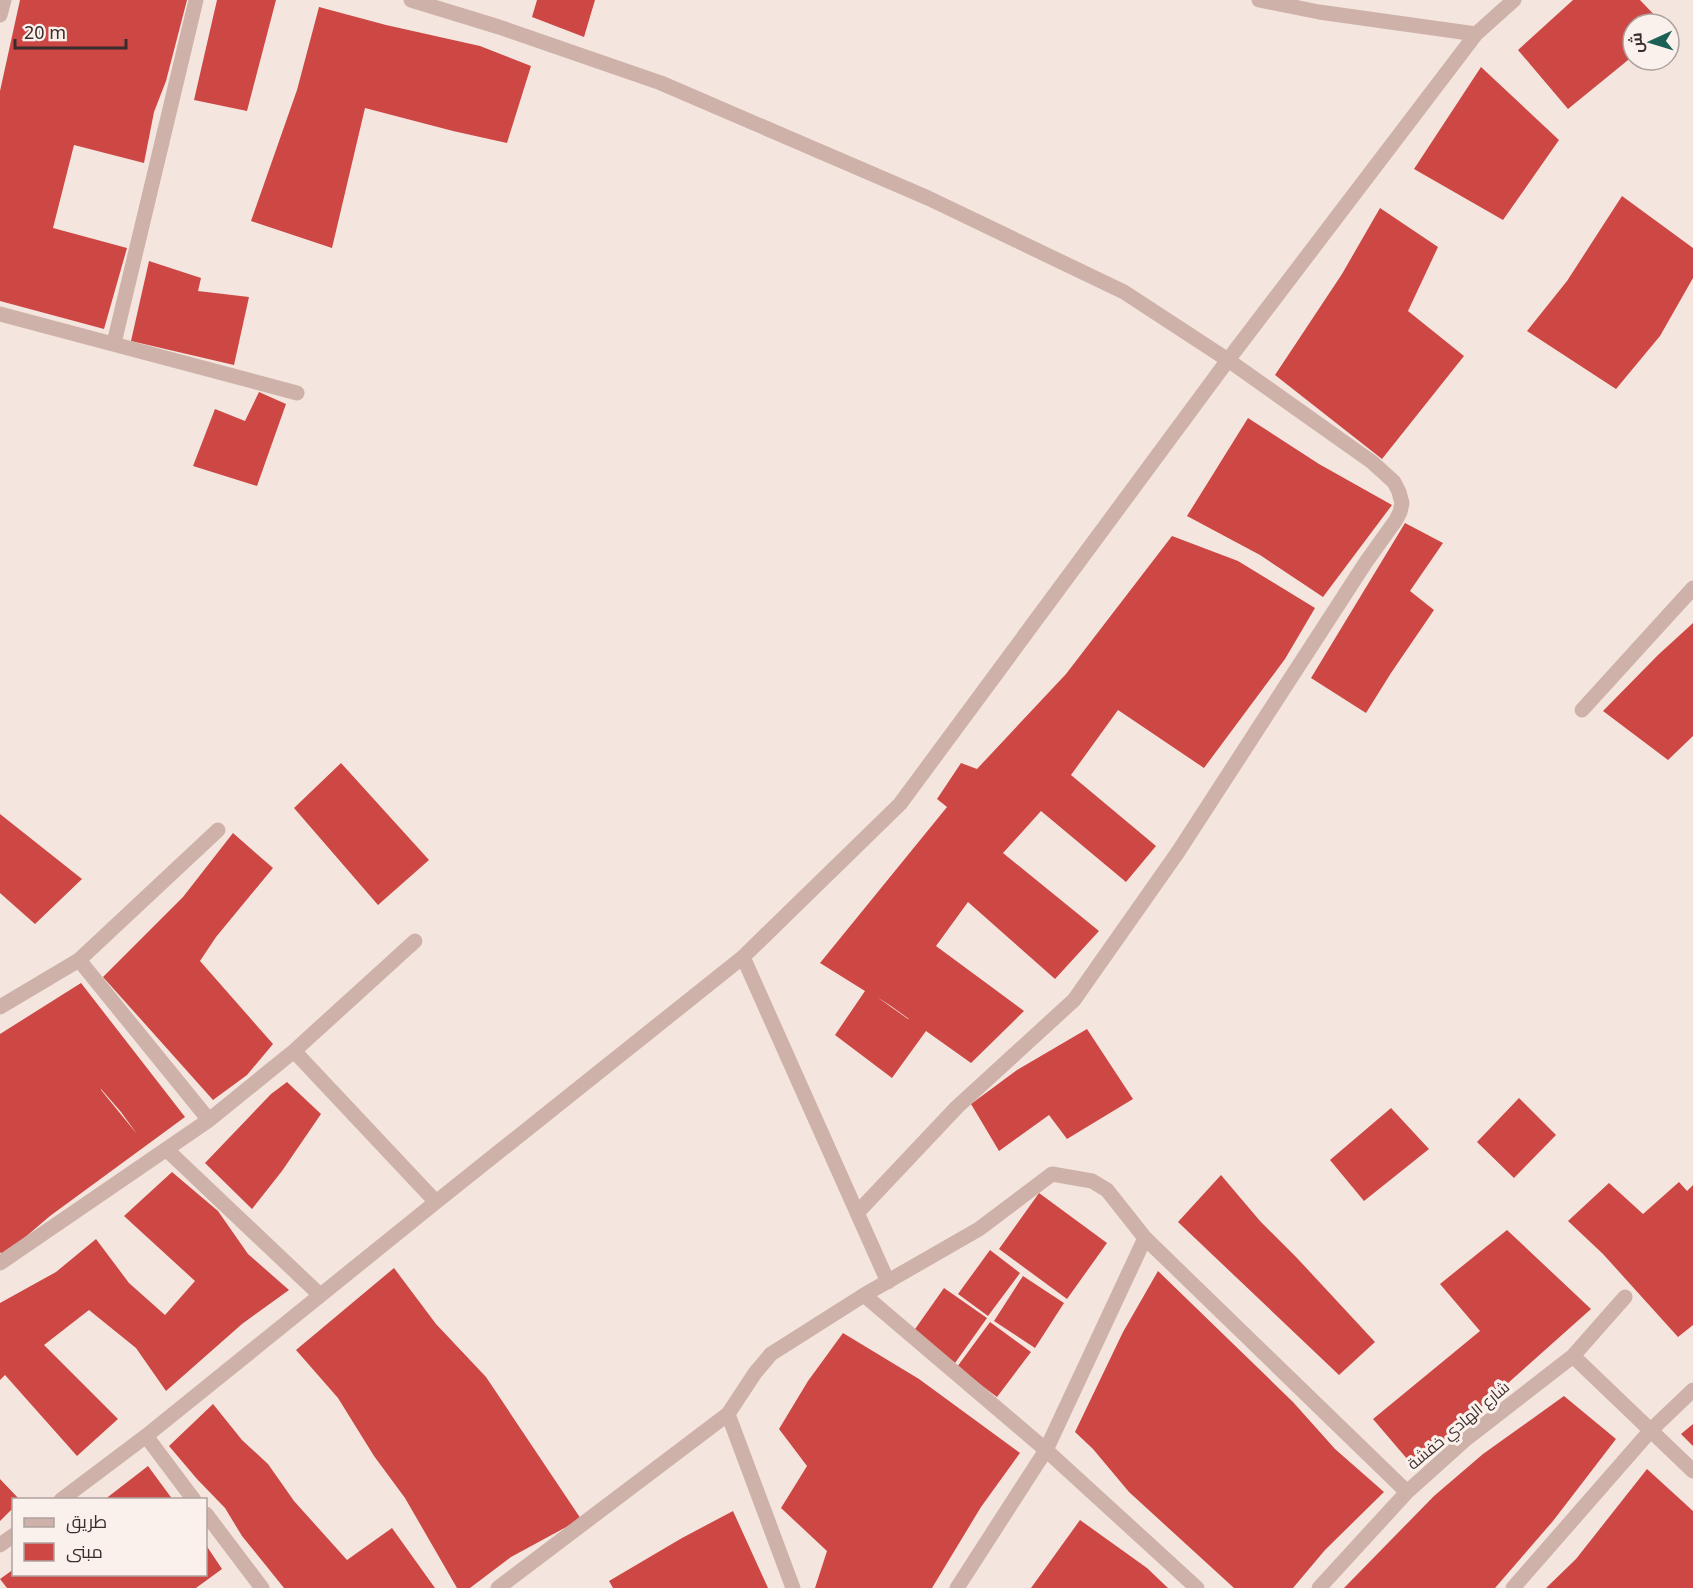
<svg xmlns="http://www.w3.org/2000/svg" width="1693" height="1588" font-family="'Noto Sans',Cairo,sans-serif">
<rect width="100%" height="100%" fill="#f4e6df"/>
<path fill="#cd4844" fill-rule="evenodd" d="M20,0h167l-21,81 -12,31 -10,51 -70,-18 -21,83 74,20 -23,81 -104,-28v-210z
M217,0h59l-29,111 -53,-11z
M537,0h58l-11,37 -52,-20z
M1573,0h67l23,24h-30v32l-65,53 -50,-59z
M319,7l67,18 94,21 51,20 -24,77 -54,-12 -88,-23 -33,140 -81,-27 46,-131z
M1481,67l78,73 -56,80 -89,-51z
M1622,196l71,52v30l-33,58 -44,53 -89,-58 40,-50z
M1380,208l58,39 -30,64 56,45 -82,103 -107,-84 67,-101z
M149,261l52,17 -3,13 51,6 -15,68 -103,-24z
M259,392l27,12 -29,82 -64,-20 22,-57 30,12z
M1248,418l71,46 73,41 -69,92 -63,-42 -73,-39z
M1405,523l38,20 -33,48 24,19 -43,63 -25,40 -55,-35z
M1172,536l66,25 77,47 -30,51 -81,109 -86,-58 -47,65 85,71 -30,36 -85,-71 -38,42 96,78 -44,48 -87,-77 -32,44 88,65 -53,52 -45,-32 -34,47 -57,-43 30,-44 -45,-28 127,-156 -10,-8 24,-36 16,6 89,-95zM877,997l14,9 18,13h-1z
M1693,623v113l-25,24 -65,-49 55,-56z
M341,763l88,97 -51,45 -84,-97z
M0,814l82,65 -47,45 -35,-31z
M233,833l40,35 -57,69 -16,24 73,83 -26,31 -34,25 -110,-123 80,-80z
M81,983l104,134 -135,99 -47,40 -3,-4v-218zM101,1089l20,23 16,22 -36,-44z
M1087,1029l46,70 -66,40 -18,-24 -50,36 -28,-47 46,-34z
M287,1082l34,32 -39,57 -30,38 -47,-46 66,-69z
M1519,1098l37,37 -42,43 -37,-36z
M1391,1108l38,41 -65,52 -34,-41z
M172,1172l46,39 30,43 41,36 -47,34 -76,67 -30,-43 -47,-38 -45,35 74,74 -41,37 -72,-81 -5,5v-77l56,-31 40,-33 33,44 36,32 30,-34 -71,-65z
M1221,1175l39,46 37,37 78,84 -36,33 -161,-153z
M1679,1182l8,9 6,-6v140l-15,12 -75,-83 -35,-33 41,-38 34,31z
M1039,1193l68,50 -40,56 -68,-50z
M1507,1230l84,79 -177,158 -41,-48 107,-88 -40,-47z
M990,1250l30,23 -32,43 -30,-22z
M394,1268l42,56 50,53 95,142 -70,38 -41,31h-13l-52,-90 -31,-42 -36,-58 -42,-48z
M1158,1271l135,131 42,47 49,43 -59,58 -32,38h-59l-105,-96 -36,-43 -18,-17 48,-100z
M1023,1276l41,27 -29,45 -41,-27z
M944,1288l43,30 -32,45 -42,-31z
M990,1322l41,30 -34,45 -40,-30z
M843,1333l76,46 101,74 -39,54 -49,81h-117l12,-37 -46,-43 26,-42 -28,-37 29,-48z
M1564,1396l52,43 -63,82 -58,67h-151l90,-92 49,-42z
M213,1404l29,36 26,24 26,37 53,59 45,-32 43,60h-151l-42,-52 -17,-28 -28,-29 -28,-33z
M1693,1424v22l-12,-12z
M148,1466l25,34h-69z
M1647,1469l46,42v77h-147l30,-29z
M0,1479l20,21h-6v7l-14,14z
M733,1511l35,77h-155l-4,-7 73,-43z
M1080,1520l67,48 21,20h-137z
M206,1545l16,24 -26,19h-189l-7,-9 14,-10v6h192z"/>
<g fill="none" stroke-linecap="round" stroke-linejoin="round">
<path stroke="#ceb2aa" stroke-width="15" d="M0,15l4,-15
M114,343l82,-343"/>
<path stroke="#ceb2aa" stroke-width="15" d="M411,0l88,27 162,56 267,115 196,94 104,68 144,102 22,20 5,10 3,11 -2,9 -4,8 -30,42 -188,290 -104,148 -117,107 -100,106
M1259,0l60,12 157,22
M0,314l297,79
M1582,710l111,-122
M743,957l145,325
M79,960l130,160
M0,1007l79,-47 139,-130
M294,1051l121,-110
M167,1150l153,145
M0,1263l209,-143 85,-69 142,151
M864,1295l182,155 151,138
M1573,1356l120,115
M728,1414l65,174
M146,1436l48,64
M61,1500l85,-64 290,-234 307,-245 157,-153 328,-444 248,-326 38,-34
M206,1514l56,74
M0,1545l14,-10
M498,1588l230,-174 27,-41 16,-19 93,-59 115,-66 73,-55 40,7 15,9 38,48
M957,1588l89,-138 99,-212 262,254
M1319,1588l88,-96 59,-53 107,-83 52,-59
M1513,1588l138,-158 42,-40"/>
</g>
<g text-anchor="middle" stroke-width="6" stroke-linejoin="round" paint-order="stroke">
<g font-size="16" fill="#3b2b2a" stroke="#fbf1ec">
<text transform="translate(1458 1425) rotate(-40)" y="6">شارع الهادي خفشة</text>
</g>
</g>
<rect x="12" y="1498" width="195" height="78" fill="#fbf1ec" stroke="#aea29e" stroke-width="1.5"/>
<rect x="24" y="1518" width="30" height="9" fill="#ceb2aa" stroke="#aea29e" stroke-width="1.5"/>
<text x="66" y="1528" font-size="18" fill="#3b2b2a">طريق</text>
<rect x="24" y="1543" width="30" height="18" fill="#cd4844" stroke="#aea29e" stroke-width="1.5"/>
<text x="66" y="1558" font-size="18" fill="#3b2b2a">مبنى</text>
<g transform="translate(1651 42) rotate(266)"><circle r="28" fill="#fbf1ec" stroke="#aea29e" stroke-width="1.5"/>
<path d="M0-4.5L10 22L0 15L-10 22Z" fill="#1c6055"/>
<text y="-9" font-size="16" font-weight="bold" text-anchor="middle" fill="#3b2b2a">ش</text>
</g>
<path d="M15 39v9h111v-9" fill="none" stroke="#3b2b2a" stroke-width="3"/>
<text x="24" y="39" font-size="18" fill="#3b2b2a" stroke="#fbf1ec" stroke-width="4.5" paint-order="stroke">20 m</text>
</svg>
